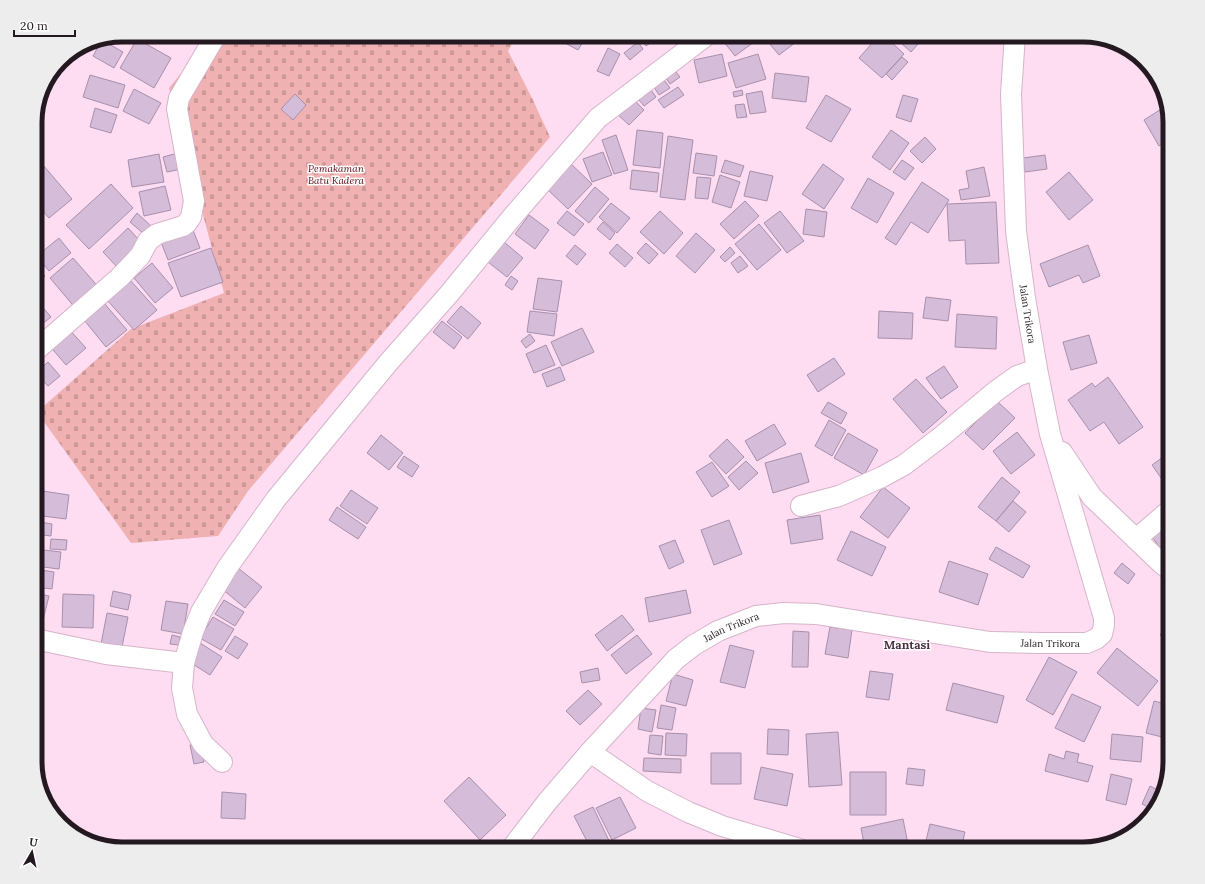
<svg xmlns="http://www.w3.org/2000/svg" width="1205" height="884" font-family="Lora,serif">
<defs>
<pattern id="cemetery-stones" width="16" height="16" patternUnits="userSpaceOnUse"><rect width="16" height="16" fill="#efb1b1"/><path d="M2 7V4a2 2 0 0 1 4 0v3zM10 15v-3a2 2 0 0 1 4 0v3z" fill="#cd9898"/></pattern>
</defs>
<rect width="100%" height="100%" fill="#fedcf2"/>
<path fill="url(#cemetery-stones)" d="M213,35h304l-9,16 23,45 19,41 -302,354 -30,45 -87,7 -94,-131 94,-83 93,-36 -55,-205z"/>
<path fill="#d5bdda" stroke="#a790ac" d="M550,35h37l-9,15z
M614,35h23l-4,8z
M645,35h13l1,2 -13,9 -6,-7z
M734,35h14l6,7 -19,14 -11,-14z
M761,35h13l-7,6z
M780,35h17l3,4 -21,16 -10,-12z
M872,35h15l6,5 -2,2 13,12 -22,24 -23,-20 15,-17 -4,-4z
M892,35h34l-15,17z
M137,39l34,19 -17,30 -34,-20z
M102,40l21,12 -9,16 -21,-12z
M638,42l5,7 -13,11 -6,-7z
M608,48l12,6 -11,22 -12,-5z
M722,54l5,22 -28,7 -5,-23z
M758,54l8,25 -30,9 -8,-25z
M902,57l6,5 -16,18 -6,-6z
M673,68l7,9 -10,7 -6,-9z
M775,73l34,4 -3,25 -34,-4z
M90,75l35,10 -7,23 -35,-11z
M662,77l8,11 -11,7 -7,-11z
M648,86l8,11 -12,9 -9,-11z
M678,87l6,8 -20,13 -6,-8z
M134,89l27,14 -12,21 -26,-13z
M742,90l1,5 -9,2 -1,-5z
M762,91l4,21 -16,2 -4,-20z
M295,94l11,11 -13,15 -12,-11z
M826,95l25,14 -20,33 -25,-14z
M903,95l15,4 -7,23 -15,-5z
M630,96l14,14 -15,15 -14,-13z
M744,104l3,13 -10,1 -2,-13z
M1166,106l4,16v17l-11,7 -15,-26z
M95,108l22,7 -6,18 -21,-6z
M637,130l26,3 -3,35 -27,-3z
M891,130l18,13 -19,27 -18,-13z
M616,135l12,35 -14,4 -12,-34z
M668,136l25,4 -8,60 -25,-3z
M925,137l11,12 -14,14 -12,-12z
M603,152l9,23 -20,7 -9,-23z
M178,153l4,16 -15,3 -4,-15z
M696,153l21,3 -3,20 -21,-3z
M159,154l5,28 -32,5 -4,-27z
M1045,155l2,14 -22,3 -2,-14z
M725,160l19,6 -4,11 -19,-5z
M902,160l12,8 -9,12 -12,-8z
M570,163l22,21 -24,25 -22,-21z
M823,164l21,15 -20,30 -22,-15z
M43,165l29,34 -23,19 -14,-16v-30z
M984,167l6,29 -29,4 -2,-10 10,-2 -3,-17z
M632,170l27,3 -2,19 -27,-3z
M750,171l23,5 -6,25 -23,-5z
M1069,172l24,28 -24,20 -23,-28z
M720,175l20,7 -9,26 -19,-6z
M697,177l14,1 -3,21 -13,-1z
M868,178l26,15 -17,30 -26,-15z
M922,182l27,18 -21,33 -17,-11 -15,23 -11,-7z
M111,184l22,24 -44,41 -23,-24z
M165,186l6,24 -27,6 -5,-24z
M595,187l14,12 -20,24 -14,-12z
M745,201l14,15 -25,23 -14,-15z
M996,202l3,61 -33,1 -1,-24 -16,1 -2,-37z
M611,203l19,15 -13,15 -18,-16z
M806,209l21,3 -3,25 -21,-3z
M567,211l17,13 -10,12 -17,-13z
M660,211l23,22 -19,21 -24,-22z
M780,211l24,30 -17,12 -23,-30z
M137,213l14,13 -7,8 -14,-12z
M529,215l20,15 -14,19 -20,-15z
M603,222l12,11 -5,7 -13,-11z
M759,224l22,26 -24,20 -22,-26z
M128,228l14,15 -25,24 -14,-15z
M193,230l7,18 -32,12 -7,-18z
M696,233l19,17 -20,23 -19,-17z
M59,238l12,15 -22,18 -12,-15z
M504,242l19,16 -16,19 -19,-15z
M646,243l12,11 -9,10 -12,-11z
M617,244l16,14 -8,9 -16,-14z
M575,245l11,9 -9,11 -11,-9z
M1088,245l12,31 -17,7 -4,-8 -30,12 -9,-23z
M730,247l5,6 -10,9 -5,-5z
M211,248l12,34 -42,15 -13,-34z
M740,256l8,10 -10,7 -7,-10z
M73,258l28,32 -24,20 -27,-32z
M152,263l21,25 -18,15 -21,-25z
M35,264l10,12 -10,8z
M511,276l7,5 -6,9 -7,-5z
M538,278l24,3 -5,31 -24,-3z
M130,280l27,30 -23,20 -27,-30z
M926,297l25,3 -3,21 -25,-3z
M35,298l16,19 -16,13z
M104,303l23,27 -21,17 -22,-27z
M461,306l20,17 -13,16 -21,-17z
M530,311l27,3 -3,22 -27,-4z
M879,311l34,2 -1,26 -34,-1z
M957,314l40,3 -1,32 -41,-2z
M442,321l20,16 -8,12 -21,-17z
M67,327l19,21 -20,17 -18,-21z
M582,328l12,24 -32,14 -11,-24z
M530,334l5,7 -9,7 -5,-7z
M1089,335l8,28 -26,7 -8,-28z
M546,345l9,20 -21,8 -8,-19z
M834,358l11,16 -27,18 -11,-17z
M48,362l12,14 -12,10 -12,-13z
M944,366l14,21 -17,12 -15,-21z
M560,367l5,13 -18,7 -5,-13z
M1108,377l35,50 -24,17 -15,-22 -14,9 -22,-31 24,-17 3,4z
M916,379l31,33 -24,21 -30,-34z
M997,401l18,17 -32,32 -18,-17z
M828,402l19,11 -6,11 -20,-11z
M829,420l17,10 -14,26 -17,-10z
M774,424l12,20 -29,17 -12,-20z
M1017,432l18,23 -24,19 -18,-23z
M848,433l30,17 -14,25 -30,-17z
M381,435l22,18 -14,17 -22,-17z
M727,439l17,18 -18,17 -17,-18z
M1170,452v31l-4,2 -14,-20z
M801,453l8,29 -36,11 -8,-30z
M404,456l15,10 -7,11 -15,-10z
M746,461l12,12 -19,17 -11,-13z
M712,462l17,24 -17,11 -16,-25z
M1002,477l18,15 -24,29 -18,-14z
M883,487l27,21 -22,30 -28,-21z
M36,490l33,5 -3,24 -31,-4z
M351,490l27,18 -11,16 -27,-18z
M1013,501l13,11 -17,20 -13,-11z
M337,507l29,20 -8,12 -29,-19z
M820,515l3,24 -32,5 -4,-24z
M729,520l13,34 -28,11 -13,-35z
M35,521l17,3 -1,12 -16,-2z
M1160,529l9,13 -9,6 -9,-13z
M851,531l35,16 -14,29 -35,-16z
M51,539l16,1 -1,10 -16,-1z
M675,540l9,22 -15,7 -10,-23z
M996,547l34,19 -7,12 -34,-19z
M35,549l26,3 -2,17 -24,-3z
M949,561l39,13 -10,31 -39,-13z
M1122,563l13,11 -7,10 -14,-11z
M238,568l24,19 -17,21 -24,-20z
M35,569l19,3 -2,17 -17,-2z
M686,590l5,23 -42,9 -4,-24z
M113,591l18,4 -3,15 -18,-4z
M35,593l14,3 -6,24 -8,-2z
M63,594l31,1 -1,33 -31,-1z
M224,600l20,12 -9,14 -20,-12z
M166,601l22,3 -5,30 -22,-4z
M107,613l21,4 -6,30 -21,-3z
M622,615l12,15 -27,21 -12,-16z
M213,617l21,12 -13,21 -21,-12z
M1170,622v21l-10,-8z
M830,627l22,3 -4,28 -23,-4z
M793,631l16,1 -1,35h-16z
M172,635l8,2 -1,8 -9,-1z
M637,635l15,19 -26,20 -15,-19z
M235,636l13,8 -10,15 -13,-8z
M200,643l22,14 -12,18 -22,-14z
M730,645l24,6 -9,37 -25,-6z
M1117,648l41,33 -20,25 -41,-33z
M1049,657l28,15 -24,43 -27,-15z
M598,668l2,12 -18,3 -2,-11z
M870,671l23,3 -4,26 -23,-3z
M673,674l20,6 -7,26 -20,-5z
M953,683l51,13 -7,27 -51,-13z
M588,690l14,14 -22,21 -14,-14z
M1072,694l29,13 -17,35 -29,-14z
M1154,701l16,4v34l-24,-6z
M661,705l15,3 -4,22 -15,-2z
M641,708l15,2 -4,22 -14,-3z
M768,729l21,1 -1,25 -21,-1z
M838,732l4,53 -33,2 -3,-53z
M666,733l21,1 -1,22 -21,-1z
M1112,734l31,3 -2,25 -31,-3z
M650,735l13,1 -2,19 -13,-2z
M200,743l4,19 -10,2 -4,-19z
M1066,751l13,3 -2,8 16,4 -5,16 -43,-11 4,-17 15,5z
M711,753h30v31h-30z
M644,758l37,1v14l-38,-2z
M761,767l32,7 -6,32 -33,-7z
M908,768l17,2 -2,16 -17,-2z
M850,772h36v43h-36z
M1111,774l21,5 -6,26 -20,-5z
M469,777l37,38 -26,25 -36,-39z
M1150,786l10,5 -6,19 -12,-6z
M222,792l24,2 -1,25 -24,-1z
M620,797l16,31 -24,12 -16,-32z
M593,807l20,42h-22l-17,-33z
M903,819l6,30h-44l-4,-21z
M930,824l35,8 -4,17h-37z
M585,841l3,8h-12l-2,-3z
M653,842l3,7h-17z"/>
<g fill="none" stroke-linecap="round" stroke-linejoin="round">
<g stroke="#d6b4ca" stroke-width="22">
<g id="minor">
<path d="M35,351l84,-73 21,-22 8,-15 9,-7 26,-8 4,-3 4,-6 3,-16 -17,-92 2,-11 37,-63"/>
<path d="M1062,452l30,45 69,66 9,7"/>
<path d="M801,506l38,-10 43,-19 22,-12 38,-29 54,-45 21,-15 20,-7"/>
<path d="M1136,539l34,-29"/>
<path d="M35,639l71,15 78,9"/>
<path d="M590,752l57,39 41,21 34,14 78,23"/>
<path d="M222,762l-19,-18 -16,-30 -5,-26 2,-25 9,-31 8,-20 26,-44 49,-69 112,-136 61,-69 64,-78 85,-98 109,-83"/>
<path id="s1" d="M511,849l36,-47 43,-50 86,-93 18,-14 24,-14 38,-15 28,-3 32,1 174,28 50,1h47l9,-4 6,-5 2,-9v-7l-54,-184 -13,-65 -12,-71 -9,-67 -5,-137 4,-59"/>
</g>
</g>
<use href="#minor" stroke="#fff" stroke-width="20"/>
</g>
<g text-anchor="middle" stroke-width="3" stroke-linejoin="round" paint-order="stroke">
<g font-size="10" font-style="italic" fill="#591019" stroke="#fff">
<text x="336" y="172">Pemakaman<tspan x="336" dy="12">Batu Kadera</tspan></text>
</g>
<g font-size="10" fill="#251921" stroke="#fff">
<text transform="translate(1028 314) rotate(81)" y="4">Jalan Trikora</text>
<text dy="4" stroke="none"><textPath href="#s1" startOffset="316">Jalan Trikora</textPath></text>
<text dy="4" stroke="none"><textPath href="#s1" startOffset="640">Jalan Trikora</textPath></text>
</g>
<g font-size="12" font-weight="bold" fill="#492f40" stroke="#fff">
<text x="907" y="649">Mantasi</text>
</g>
</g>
<path d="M0 0H1205V884H0ZM122 42H1083A80 80 0 0 1 1163 122V762A80 80 0 0 1 1083 842H122A80 80 0 0 1 42 762V122A80 80 0 0 1 122 42Z" fill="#eeeded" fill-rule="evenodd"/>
<path fill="none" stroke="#251921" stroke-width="5" d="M122 42H1083A80 80 0 0 1 1163 122V762A80 80 0 0 1 1083 842H122A80 80 0 0 1 42 762V122A80 80 0 0 1 122 42Z"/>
<g transform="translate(32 852) rotate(9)" stroke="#ffffff" stroke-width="3" paint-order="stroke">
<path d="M0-3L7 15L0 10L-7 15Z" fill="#251921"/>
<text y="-6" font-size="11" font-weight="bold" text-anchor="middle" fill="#251921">U</text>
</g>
<path d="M14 30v6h61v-6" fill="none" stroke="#251921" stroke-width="2"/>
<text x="20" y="30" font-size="12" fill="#251921" stroke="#ffffff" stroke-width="3" paint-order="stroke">20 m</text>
</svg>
